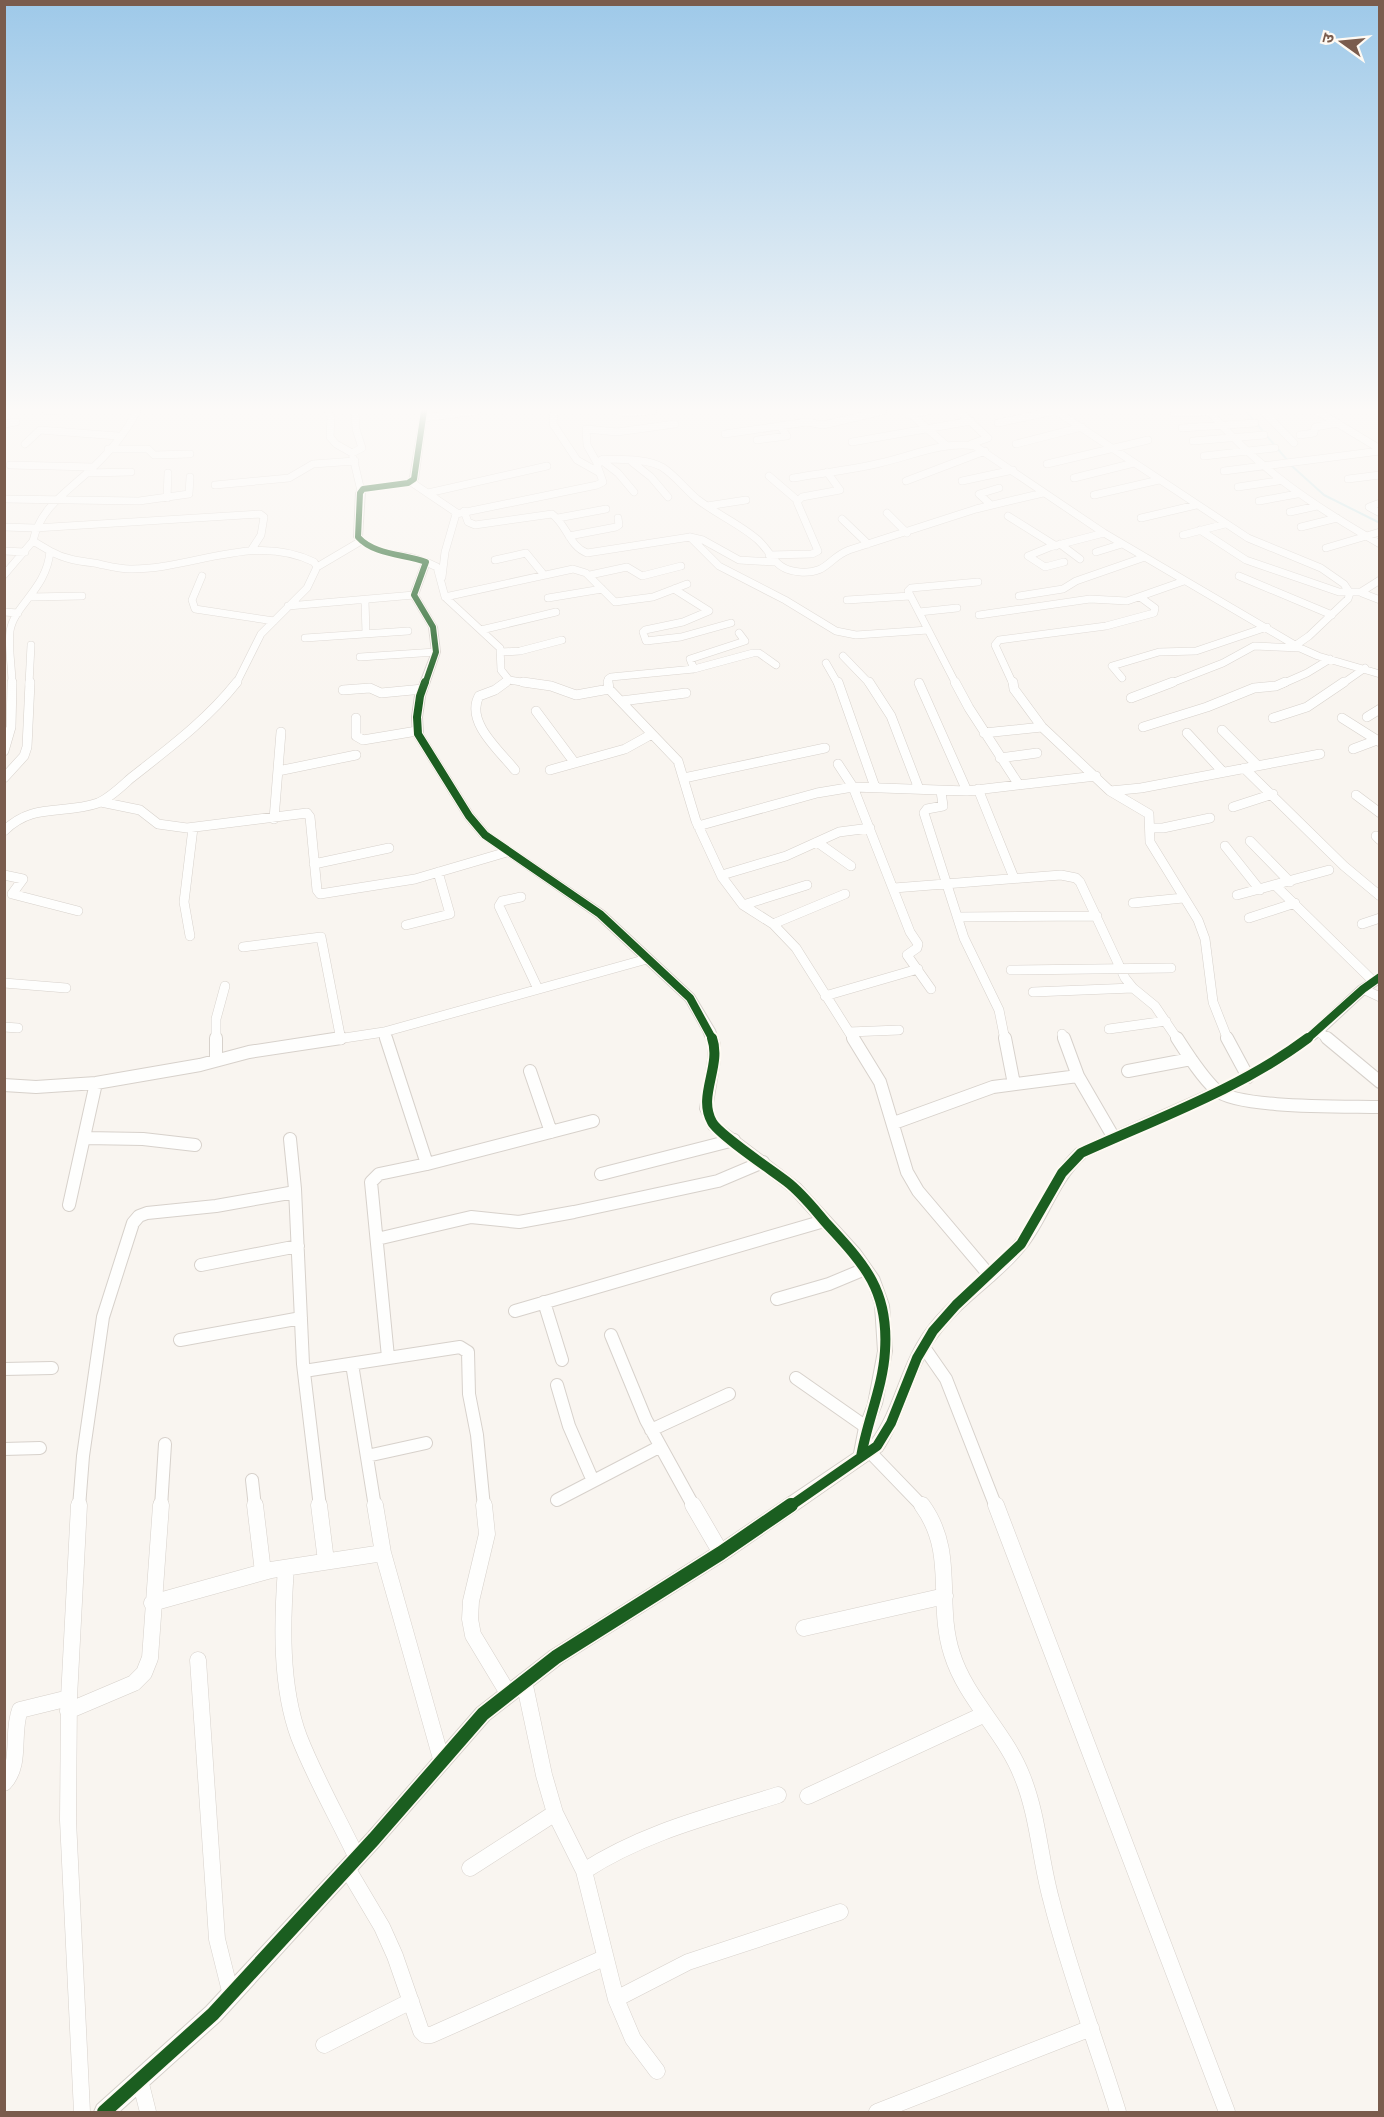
<svg xmlns="http://www.w3.org/2000/svg" width="1384" height="2117" font-family="'Open Sans','Noto Sans Devanagari',sans-serif">
<rect width="100%" height="100%" fill="#f9f5f0"/>
<g fill="none" stroke-linecap="round" stroke-linejoin="round">
<path stroke="#d0e8ea" stroke-width="2" d="M1246,411l47,56 31,28 56,28"/>
<g stroke="#d7d1cb" stroke-width="8">
<path id="minor-far3" d="M46,411h10
M328,411l3,6 -1,20 6,7 16,9 9,38
M554,411l-1,13 24,36 23,13
M619,411l5,2 29,-2
M907,411l40,35
M959,411l29,27 -17,6
M1056,411l192,127 73,30 23,16 6,9 -2,6 -39,37 -13,9
M1209,411c50,59 105,95 171,133
M1263,411l31,32
M1317,411l63,38
M1174,413l56,-2
M909,415l19,-4
M424,418l53,-7
M998,423l56,-12
M4,424l12,-2
M1182,428l73,-5
M725,434l82,-12 16,3 60,-14
M1300,435l14,-2 1,-6 23,-4
M757,440l30,-4 -7,-10
M1193,441l71,-6
M852,442l119,-21
M25,444l15,-14 78,6
M1016,444l66,-17
M108,449h40l6,6 36,-1
M352,453l10,-5 -6,-19 -1,-18
M1204,456l71,-8
M601,460l17,13 16,19
M632,462l19,15 17,20
M597,463l-10,-18 -1,-16 31,3 58,-8
M1047,464l101,-24
M10,465l83,2
M1224,471l156,-20
M87,473l44,-1
M769,476l28,24
M793,478c29,-5 58,-8 87,-15 32,-7 62,-22 95,-17l129,87 196,115 18,8 62,18
M1074,478l60,-15
M1348,479l32,-4
M906,481l79,-30
M962,481l51,-11
M411,482l46,31
M215,485l74,-7 24,-14 42,-3
M1238,487l40,-6
M428,493l119,-27
M1094,495l65,-15
M167,498l1,-25
M4,499l135,2 50,-7 1,-17
M1259,501l38,-7
M1380,503l-11,4 11,6
M991,505l-12,-11 20,-6
M707,506l39,-6
M464,511l4,11 7,3 77,-11c15,11 17,32 35,39l103,-16 13,3 36,20 35,2
M1290,512l27,-6
M887,513l20,20
M1008,516l48,30
M558,518l48,-9
M1141,518l55,-13
M842,519l26,25
M4,527l31,1 225,-14 4,3 -3,18 -9,14
M1301,527l36,-9
M1200,530l46,30 93,32h22l19,-12
M1183,535l42,-11
M569,536l47,-9 3,-2 -1,-7
M690,537l29,29 66,34 51,31 20,4 72,-5
M1060,544l20,15
M1326,548l54,-16
M4,551l21,1
M50,551c14,8 28,10 44,12 11,2 24,6 36,6 62,1 123,-37 184,-7l3,5 -10,21 -46,46 -25,50
M1096,552l26,-8
M769,555l43,-1 6,-3 -21,-49 5,-5 38,-7 -13,-18
M495,560l31,-7 18,22
M426,562l11,5 8,30 55,51 1,22 8,10 25,4
M1064,562l-19,5 -17,-11 22,-9 54,-14
M317,567l44,-26
M4,575l29,-34
M590,575l37,-8 15,9 39,-10
M202,576l-10,24 3,9 79,12
M1239,576l93,39
M442,577l3,-25 11,-38 141,-29 6,-3 -6,-17 6,-6c18,1 43,-1 59,8 13,8 23,22 35,32 19,15 43,25 61,41 16,15 16,30 42,32 28,2 28,-14 49,-22l127,-41 67,-16
M674,589l35,22 -26,11 -38,8 -2,2 3,9 35,-4 50,-14
M1362,593l18,7
M1019,596l44,-7 13,-8 69,-24
M31,597l51,-1
M445,597l128,-28 13,4 29,29 38,-5 34,-13
M548,598l54,-9
M365,600l1,34
M847,600l63,-4
M288,606l126,-11
M4,612l14,1
M919,612l38,-4
M979,615l111,-16 37,2 57,-20
M481,630l75,-18
M305,638l103,-7
M501,652l19,-1 42,-11
M843,656l27,28
M360,657l76,-5
M826,663l12,21
M694,669l-4,-10 55,-18 -6,-8
M1122,678l-10,-12 47,-14 37,-1 71,-24
M12,684c0,-17 -4,-37 -2,-53 4,-26 37,-42 40,-80l-17,-10c7,-32 31,-47 54,-68 19,-17 38,-39 50,-62
M29,684l2,-39
M504,684l5,-4
M608,684v-5l3,-2 83,-8 59,-16h6l17,12
M956,684l-48,-93 3,-3 67,-6
M1013,684l-18,-39 4,-5 107,-14 48,-13 1,-5 -15,-11
M1169,684l54,-21 31,-17 46,2
M1282,684l25,-11 23,-14
M1342,684l23,-16"/>
</g>
<g stroke="#d7d1cb" stroke-width="10">
<path id="minor-far2" d="M506,682l-11,8 -16,6c-14,26 21,55 36,74
M523,682l28,4 25,9 33,-6 69,72 18,60 26,56 21,28 30,19 23,24 58,92
M608,682l1,7
M838,682l37,105
M869,682l22,34 28,73
M955,682l14,26 50,77
M1013,682l1,7 28,38 68,64 39,23 1,28 48,78 7,19 8,63 15,38
M919,683l48,108
M343,690l27,-2 11,5 42,-4
M1131,698l42,-16
M621,701l65,-8
M536,711l38,51
M1367,717l13,-8
M356,718v18l7,4 54,-9
M1273,718l34,-11 37,-25
M1342,718l38,24
M1143,727l64,-20 47,-19 22,-2 9,-4
M1222,730l35,35
M984,733l58,-6
M1187,733l36,39
M1353,749l24,-9
M4,751l7,-24 1,-45
M1000,758l37,-5
M838,764l15,23 57,145 8,12 -1,4 -10,7 24,34
M1244,768l100,98 36,30
M550,770l75,-21 27,-15
M278,771l78,-16
M4,778l20,-22 3,-9 3,-65
M684,778l141,-30
M978,789l36,89
M941,791l2,15 -16,3 -3,4 40,125 35,72 6,30
M1110,791l31,-3 179,-34
M1356,795l24,18
M101,802l39,8 18,14 29,4 120,-15 3,4 7,73 3,4 95,-15 92,-27
M1233,807l40,-13
M274,819l7,-87
M698,826l119,-33 36,-6 114,4 129,-15
M1150,828h13l47,-10
M4,831c29,-29 59,-16 94,-28 12,-5 24,-17 33,-25 38,-30 76,-58 106,-96
M1376,836l4,4
M1250,841l40,41
M817,842l34,24
M1225,846l35,44
M314,864l75,-16
M4,875l19,4 -11,15 66,17
M722,875l64,-19 53,-24 31,-4
M1276,886l97,95
M894,888l167,-13 15,3 4,4 45,96 8,10 22,18 23,34
M1237,895l92,-25
M521,897l-19,4 -3,5 39,83
M1133,903l50,-5
M743,905l64,-20
M958,917l139,-1
M1249,918l46,-15
M773,924l72,-30
M1362,924l18,-6
M406,925l44,-11 -12,-42
M190,936l-6,-34 9,-74
M243,947l78,-10 20,103
M1011,970l160,-2
M4,983l62,5
M1363,989l17,8
M1033,992l100,-4
M825,996l93,-27
M4,1027l14,1
M1109,1029l57,-8
M1318,1031l11,9
M384,1032l3,8
M849,1032l50,-2
M1062,1034l2,6
M216,1040v-21l9,-33
M331,1040l53,-8 263,-73"/>
</g>
<g stroke="#d7d1cb" stroke-width="14">
<path id="minor-far1" d="M216,1038v22
M386,1038l41,126
M853,1038l27,44 27,90 11,19 72,85
M1005,1038l9,46
M1064,1038l14,38 36,62
M1177,1038c11,17 24,38 39,52 22,19 131,16 164,17
M1227,1038l21,39
M1327,1038l53,44
M530,1071l21,61
M1128,1071l63,-12
M4,1085l32,2 60,-4 104,-18 49,-13 92,-14
M894,1123l99,-36 85,-11
M85,1138l58,1 52,6
M290,1139l5,50 8,175 17,143
M601,1174l133,-34
M69,1205l27,-122
M377,1239l94,-22 48,5 55,-10 144,-31 45,-19
M201,1265l97,-19
M777,1299l52,-15 36,-15
M544,1302l18,58
M515,1311l309,-90
M611,1335l35,85 48,87
M180,1340l121,-22
M923,1346l23,33 50,128
M388,1357l-17,-175 8,-8 48,-10 166,-43
M352,1364l23,143
M4,1369l48,-1
M304,1371l156,-24 8,5 1,42 8,41 7,72
M796,1378l70,49
M557,1385l12,41 24,55
M651,1430l78,-36
M4,1449l36,-1
M869,1451l54,56
M367,1456l59,-13
M252,1480l3,27
M557,1500l102,-53
M79,1507l4,-51 20,-139 30,-94 6,-7 8,-3 69,-7 79,-14
M161,1507l4,-63"/>
</g>
<g stroke="#d7d1cb" stroke-width="17">
<path id="minor" d="M79,1505l-10,193 -1,122 14,292
M255,1505l8,67
M319,1505l7,56
M375,1505l8,48 59,209
M484,1505l3,29 -16,67 -1,18 3,16 35,58
M693,1505l28,48
M922,1505c35,48 13,97 30,149 14,45 53,78 70,122 16,39 18,83 29,123 18,72 45,142 67,213
M996,1505l231,607
M286,1568c-4,54 -6,118 13,169 16,41 39,81 58,121
M152,1603l119,-33 112,-17
M804,1628l141,-32
M198,1660l19,279 14,56
M524,1681l20,94 11,38 29,58 32,128 17,40 24,32
M68,1711l66,-28 10,-10 6,-15 11,-153
M4,1783c18,-19 7,-50 16,-73l49,-12
M808,1796l177,-82
M347,1868l35,59 13,29 26,75 4,4h6l173,-77
M470,1868l85,-55
M584,1871c60,-39 127,-55 194,-76
M616,1999l72,-37 152,-50
M324,2045l87,-44
M140,2080l8,32
M877,2112l214,-84"/>
</g>
<g stroke="#d7d1cb" stroke-width="2">
<path id="tertiary" d="M421,411h6l-9,68 -10,6 -43,6 -3,46c17,19 48,11 68,25l-12,33 19,32 3,25 -15,44 -3,21 1,17 50,80 16,19 115,78 90,84 21,35 5,14v16l-8,49 6,13 82,62 60,66 19,27 10,28 3,46 -10,53 -9,23 -2,14c22,-29 28,-67 47,-99 24,-42 68,-65 98,-102 23,-29 32,-65 60,-91l168,-75 32,-18 38,-28 45,-42 21,-13v10l-13,9 -45,42 -38,28 -32,18 -166,77c-29,26 -37,62 -60,91 -26,33 -64,54 -88,88 -26,34 -32,79 -56,115l-155,108 -165,104 -73,57 -109,125 -160,176 -101,91h-25l3,-7 109,-98 162,-174 109,-125 73,-57 165,-104 139,-94 5,-26 9,-23 10,-53 -3,-46 -7,-21 -18,-26 -60,-66 -81,-63 -9,-20 8,-49v-16l-5,-13 -17,-30 -90,-84 -115,-80 -16,-19 -52,-84 -1,-17 3,-21 17,-44 -3,-25 -19,-32 12,-32 -55,-15 -13,-11 2,-44 4,-6 46,-6 4,-3z"/>
</g>
<use href="#minor-far3" stroke="#fefefd" stroke-width="7"/>
<use href="#minor-far2" stroke="#fefefd" stroke-width="9"/>
<use href="#minor-far1" stroke="#fefefd" stroke-width="12"/>
<use href="#minor" stroke="#fefefd" stroke-width="16"/>
<use href="#tertiary" fill="#fefefd" fill-rule="evenodd"/>
<g stroke="#fffaf3" stroke-width="8">
<path id="cycleway-far3" d="M424,411l-10,68 -6,4 -45,6 -3,4 -2,44c16,18 46,17 68,25l-12,33 19,32 3,25 -11,32"/>
</g>
<g stroke="#fffaf3" stroke-width="10">
<path id="cycleway-far2" d="M425,682l-5,14 -3,21 1,17 51,82 16,19 115,79 90,84 23,42
M1306,1040l57,-51 17,-12"/>
</g>
<g stroke="#fffaf3" stroke-width="14">
<path id="cycleway-far1" d="M712,1038c10,28 -15,58 0,84 6,12 61,49 74,59 16,12 28,28 41,43 38,41 62,67 58,127 -2,36 -18,70 -24,106
M789,1507l88,-61 14,-23 26,-65 16,-27 23,-26 65,-61 41,-71 19,-20c77,-35 159,-64 227,-115"/>
</g>
<g stroke="#fffaf3" stroke-width="17">
<path id="cycleway" d="M104,2112l109,-98 161,-175 109,-125 73,-57 165,-104 70,-48"/>
</g>
<use href="#cycleway-far3" stroke="#1b5e20" stroke-width="6"/>
<use href="#cycleway-far2" stroke="#1b5e20" stroke-width="8"/>
<use href="#cycleway-far1" stroke="#1b5e20" stroke-width="10"/>
<use href="#cycleway" stroke="#1b5e20" stroke-width="14"/>
</g>
<linearGradient id="sky" x2="0" y2="1"><stop stop-color="#9ec9e9"/><stop offset="0.58" stop-color="#fcfaf8"/><stop offset="1" stop-color="#fcfaf8" stop-opacity="0"/></linearGradient>
<rect width="1384" height="707" fill="url(#sky)"/>
<rect width="1384" height="2117" fill="none" stroke="#7a5c4d" stroke-width="12"/>
<g transform="translate(1342 42) rotate(285)" stroke="#fffaf3" stroke-width="4.5" paint-order="stroke">
<path d="M0-4.5L10 22L0 15L-10 22Z" fill="#7a5c4d"/>
<text y="-9" font-size="16" font-weight="bold" text-anchor="middle" fill="#7a5c4d">उ</text>
</g>
</svg>
